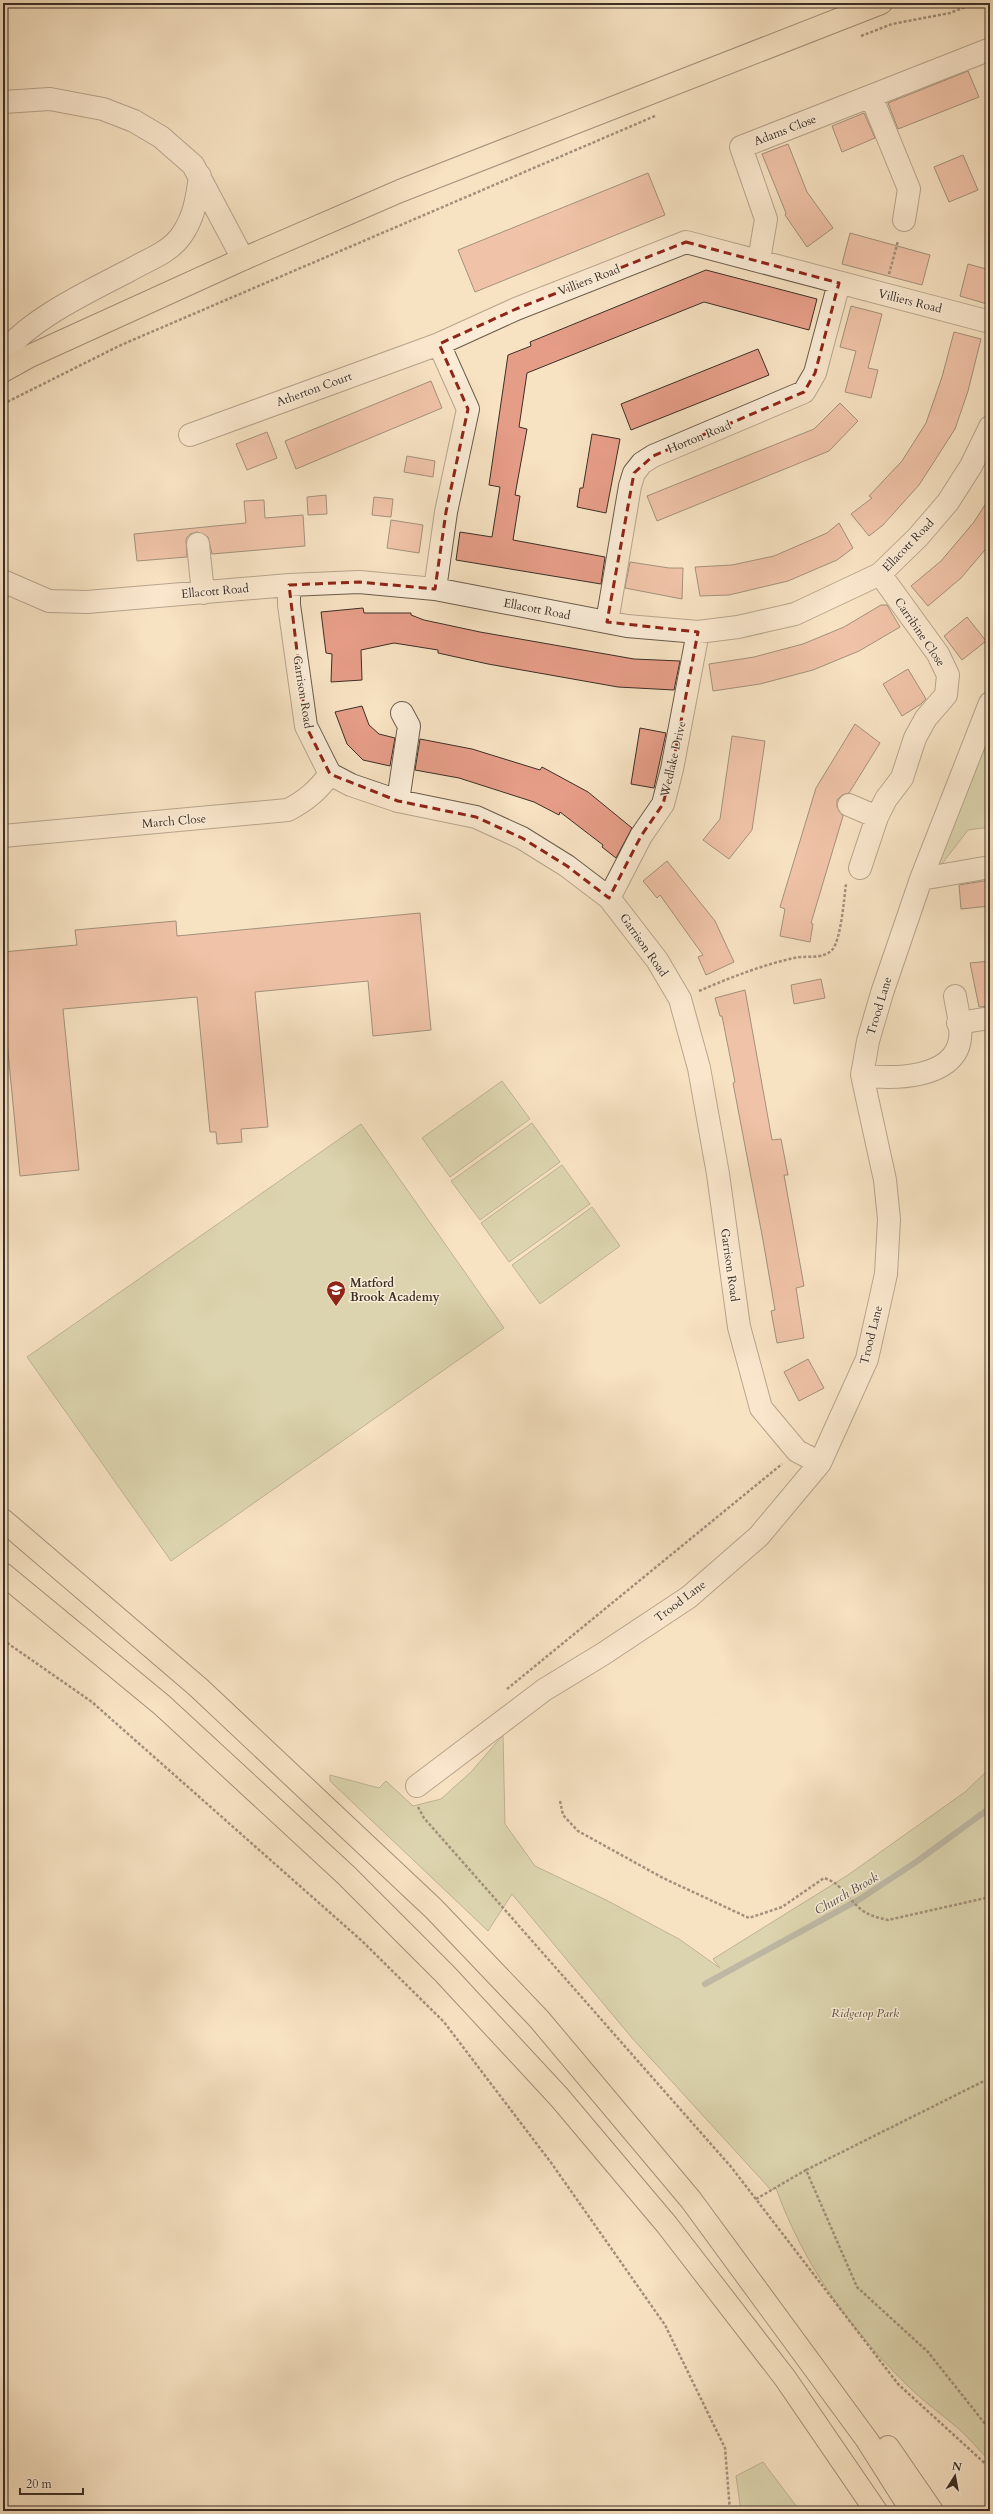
<svg xmlns="http://www.w3.org/2000/svg" width="993" height="2514" font-family="Cardo,serif">
<rect width="100%" height="100%" fill="#f7e2c2"/>
<filter id="stains"><feTurbulence type="fractalNoise" baseFrequency=".005" numOctaves="4"/><feColorMatrix values="0 0 0 0 .2 0 0 0 0 .09 0 0 0 0 .02 0 0 0 .5 -.17"/></filter>
<radialGradient id="worn" r=".72"><stop offset=".6" stop-color="#630" stop-opacity="0"/><stop offset="1" stop-color="#630" stop-opacity=".3"/></radialGradient>
<path fill="#bbc394" stroke="#7c795c" d="M986,736l4,2v89l-22,3 -33,43z
M502,1081l28,38 -80,58 -28,-39z
M532,1123l28,39 -80,58 -29,-39z
M361,1124l143,204 -333,233 -144,-204z
M562,1165l28,39 -81,58 -28,-39z
M592,1207l28,39 -80,58 -28,-39z
M503,1735l2,89 30,42 71,34 73,39 41,29 -7,-9 135,-84 117,-83 25,-24v694c-10,-11 -20,-23 -31,-33 -16,-14 -34,-26 -49,-41 -58,-57 -107,-123 -134,-200l-5,2 -139,-152 -120,-144 -24,37 -158,-150v-6l49,13 7,-7 27,25 28,-7 30,-27z
M763,2462l37,49h-59l-5,-35z"/>
<g fill="none" stroke-linecap="round" stroke-linejoin="round">
<path stroke="#76847d" stroke-width="6" d="M705,1984l155,-85 56,-37 74,-54"/>
</g>
<path fill="#e69d88" stroke="#3c2f25" d="M968,71l11,26 -81,32 -10,-26z
M864,113l11,25 -33,14 -10,-26z
M788,144l19,48 26,36 -26,19 -22,-32 1,-2 -24,-59z
M963,155l15,35 -29,12 -15,-35z
M648,173l17,42 -190,77 -17,-42z
M850,233l80,22 -8,30 -80,-21z
M968,264l22,6v23l-3,11 -27,-8z
M706,270l111,29 -8,31 -105,-28 -177,71 -8,54 8,2 -12,66 5,1 -7,44 92,17 -4,27 -145,-24 4,-28 32,5 8,-50 -11,-2 19,-130 23,-9 -1,-4z
M851,306l31,8 -14,54 10,2 -7,28 -26,-6 11,-41 -16,-4z
M954,332l27,7 -13,52 -13,38 -36,56 -36,40 -14,11 -18,-22 21,-16 -3,-2 33,-35 24,-38 16,-46z
M758,349l11,26 -138,55 -10,-26z
M431,381l11,27 -146,61 -11,-28z
M840,403l18,18 -29,30 -172,70 -10,-25 167,-67z
M267,432l10,26 -30,12 -11,-26z
M592,434l28,5 -14,74 -29,-6 3,-19h3z
M407,456l28,5 -2,16 -29,-5z
M326,495l1,19 -19,1 -1,-18z
M374,497l19,2 -2,18 -19,-2z
M990,497v47l-29,34 -33,28 -17,-20 30,-25 33,-39z
M264,500l1,18 38,-3 2,31 -93,8 -4,-17 -11,-5 -7,2 -4,5 1,18 -50,4 -3,-27 112,-11 -2,-22z
M391,520l32,5 -4,28 -32,-5z
M839,523l14,25 -16,12 -49,21 -59,14 -29,1 -5,-29 37,-2 42,-9 53,-23z
M630,562l39,6h14l-1,31 -57,-11z
M881,605h6l13,22 -41,24 -46,19 -53,14 -47,7 -4,-27 45,-7 49,-13 41,-17z
M363,608l1,5h47v2l13,5 56,12 154,27 46,2 -6,29 -56,-3 -130,-23 -50,-11v-3l-44,-7 -33,7 1,30 -31,2 1,-28 -6,-1 -5,-41z
M967,617l19,24 -24,19 -18,-24z
M908,669l18,30 -5,5 -19,12 -19,-32z
M362,706l7,19 10,9 16,4 -5,28 -27,-6 -16,-16 -12,-32z
M855,724l25,19 -31,50 -7,2 -5,5v7l6,9 -32,107 2,1 -3,18 -30,-6 5,-27 -5,-2 36,-119z
M640,728l26,5 -12,55 -23,-4z
M732,736l33,5 -13,89 -23,29 -26,-19 17,-21z
M420,739l52,10 68,21 2,-3 46,25 44,36 -16,30 -14,-11 1,-2 -43,-33 -1,3 -25,-13 -75,-24 -44,-8z
M667,861l48,60 19,41 -28,13 -8,-18 5,-2 -43,-60 -3,3 -14,-17z
M990,880v26l-29,3 -2,-24z
M420,913l11,117 -58,6 -5,-55 -113,11 13,135 -27,2 1,13 -25,2 -1,-12h-6l-13,-135 -134,12 16,161 -59,6 -17,-176v-48l74,-7 -2,-15 101,-9 1,15z
M990,961v45l-11,1 -9,-44z
M821,979l4,19 -31,6 -3,-19z
M745,990l27,150 9,-1 7,36h-4l20,111 -8,2 8,50 -27,5 -6,-32 4,-1 -12,-70 -30,-157 2,-1 -13,-66h-2l-5,-18z
M808,1359l16,29 -25,13 -15,-29z"/>
<g fill="none" stroke-linecap="round" stroke-linejoin="round">
<g stroke="#6b5c4c" stroke-width="24">
<path id="minor" d="M3,102l47,-3 53,10 31,12 27,16 32,28 50,94
M904,220l5,-31 -38,-93 117,-46
M759,260l7,-41 -25,-72 130,-51
M3,353c30,-36 85,-61 127,-83 17,-10 39,-17 51,-34 13,-18 16,-37 19,-60
M190,435l249,-91
M198,544l5,49
M3,581l46,20 38,1 202,-17 70,-3 76,7 192,37 71,6 40,-5 57,-13 85,-40 38,-37 30,-35 23,-36 19,-39
M289,585v20l17,121 24,48 21,11 47,16 78,16 46,21 45,28 42,32 48,62 23,39 19,69 19,106 21,153 22,81 36,43 23,12
M435,589l11,-77 22,-103 -29,-65 77,-35 170,-67 304,80
M607,622l23,-136 4,-13 8,-10 11,-7 151,-64 11,-19 24,-90
M398,801l11,-75 -7,-13
M849,805l28,12
M3,836l285,-26c19,-10 30,-20 42,-36
M860,868l17,-51 9,-18 16,-21 13,-40 11,-20 20,-23 2,-20 -10,-21 -58,-80
M921,879l69,-12
M609,898l32,-62 22,-32 9,-35 26,-137
M958,1023l32,-5
M862,1075c29,5 93,4 98,-36 2,-13 -3,-30 -5,-43
M417,1786l127,-96 59,-36 86,-57 70,-61 61,-73 47,-104 19,-85 3,-55 -4,-39 -23,-105 6,-34 14,-48 39,-114 69,-176"/>
</g>
<g stroke="#3c2f25" stroke-width="24">
<path id="major" d="M3,371l27,-15 213,-97 157,-68 481,-188"/>
</g>
<g stroke="#3c2f25" stroke-width="24">
<path id="highway" d="M3,1520l195,167 236,222 105,110 152,181 176,240 45,71
M3,1574l159,131 184,170 99,99 115,124 107,127 118,153 91,133
M888,2447l44,64"/>
</g>
<path stroke="#3c2f25" stroke-width="2.5" stroke-dasharray="3 2" stroke-linecap="butt" d="M861,36l31,-12 58,-11 25,-10
M889,274l9,-33
M3,404l118,-59 534,-229
M699,991c30,-13 63,-26 95,-33 13,-3 28,2 38,-8 9,-10 12,-51 14,-66
M3,1640l89,62 270,239 82,81 108,142 113,161 60,123 5,63
M507,1689l275,-225
M560,1801l3,14 15,16 85,47 86,40 33,-11 42,-29c18,5 24,22 38,32 8,6 17,8 26,10l102,-23
M418,1807l6,11 308,350 166,216 92,84
M806,2170l184,-92
M756,2199l50,-29 51,117 71,65 62,78"/>
<use href="#minor" stroke="#faecd7" stroke-width="22"/>
<use href="#major" stroke="#f7e2c2" stroke-width="22"/>
<use href="#highway" stroke="#f7e2c2" stroke-width="22"/>
</g>
<path d="M0 0H993V2514H0ZM686,242l153,41 -24,90 -11,19 -151,64 -19,17 -27,149 91,10 -26,137 -9,35 -22,32 -32,62 -42,-32 -45,-28 -46,-21 -78,-16 -68,-27 -24,-48 -17,-141 70,-3 76,7 11,-77 22,-103 -29,-65 77,-35z" fill="#f7e2c2" fill-opacity=".55" fill-rule="evenodd"/>
<path fill="none" stroke="#8f2418" stroke-width="3" stroke-dasharray="8 5" stroke-linejoin="round" d="M686,242l153,41 -24,90 -11,19 -151,64 -19,17 -27,149 91,10 -26,137 -9,35 -22,32 -32,62 -42,-32 -45,-28 -46,-21 -78,-16 -68,-27 -24,-48 -17,-141 70,-3 76,7 11,-77 22,-103 -29,-65 77,-35z"/>
<defs>
<g id="school-pin" transform="scale(1)"><path d="M0 17L-7.5 6A9.5 9.5 0 1 1 7.5 6Z" fill="#8f2418" stroke="#faecd7"/><path d="M0-5L7-2L0 1L-7-2ZM-4 1L0 2.5L4 1V4Q0 6-4 4Z" fill="#fff"/></g>
</defs>
<g fill-rule="evenodd">
<use href="#school-pin" x="336" y="1290"/>
</g>
<g text-anchor="middle" stroke-width="3" stroke-linejoin="round" paint-order="stroke">
<g font-size="12" fill="#3c2f25" stroke="#faecd7">
<text transform="translate(785 130) rotate(-21)" y="4">Adams Close</text>
<text transform="translate(589 280) rotate(-21)" y="4">Villiers Road</text>
<text transform="translate(910 301) rotate(14)" y="4">Villiers Road</text>
<text transform="translate(314 389) rotate(-20)" y="4">Atherton Court</text>
<text transform="translate(699 437) rotate(-22)" y="4">Horton Road</text>
<text transform="translate(908 545) rotate(-46)" y="4">Ellacott Road</text>
<text transform="translate(215 591) rotate(-5)" y="4">Ellacott Road</text>
<text transform="translate(537 609) rotate(11)" y="4">Ellacott Road</text>
<text transform="translate(920 632) rotate(56)" y="4">Carribine Close</text>
<text transform="translate(303 692) rotate(81)" y="4">Garrison Road</text>
<text transform="translate(673 759) rotate(-77)" y="4">Wedlake Drive</text>
<text transform="translate(174 821) rotate(-5)" y="4">March Close</text>
<text transform="translate(644 945) rotate(55)" y="4">Garrison Road</text>
<text transform="translate(879 1006) rotate(-73)" y="4">Trood Lane</text>
<text transform="translate(730 1265) rotate(82)" y="4">Garrison Road</text>
<text transform="translate(871 1335) rotate(-76)" y="4">Trood Lane</text>
<text transform="translate(680 1601) rotate(-37)" y="4">Trood Lane</text>
</g>
<g font-size="12" font-weight="bold" fill="#3c2f25" stroke="#faecd7" text-anchor="start">
<text x="350" y="1287">Matford<tspan x="350" dy="14">Brook Academy</tspan></text>
</g>
<g font-size="12" font-style="italic" fill="#554d3b" stroke="#faecd7">
<text x="865" y="2017">Ridgetop Park</text>
</g>
<g font-size="13" font-style="italic" fill="#54524a" stroke="#faecd7">
<text transform="translate(846 1893) rotate(-30)" y="5">Church Brook</text>
</g>
</g>
<rect width="993" height="2514" fill="none" stroke="#f7e2c2" stroke-width="16"/>
<rect x="4" y="4" width="985" height="2506" fill="none" stroke="#3c2f25" stroke-width="2"/>
<rect x="8" y="8" width="977" height="2498" fill="none" stroke="#3c2f25"/>
<g transform="translate(955 2476) rotate(11)" stroke="#faecd7" stroke-width="3" paint-order="stroke">
<path d="M0-3L7 15L0 10L-7 15Z" fill="#3c2f25"/>
<text y="-6" font-size="11" font-weight="bold" text-anchor="middle" fill="#3c2f25">N</text>
</g>
<path d="M20 2488v6h63v-6" fill="none" stroke="#3c2f25" stroke-width="2"/>
<text x="26" y="2488" font-size="12" fill="#3c2f25" stroke="#faecd7" stroke-width="3" paint-order="stroke">20 m</text>
<rect width="100%" height="100%" filter="url(#stains)"/>
<rect width="100%" height="100%" fill="url(#worn)"/>
</svg>
